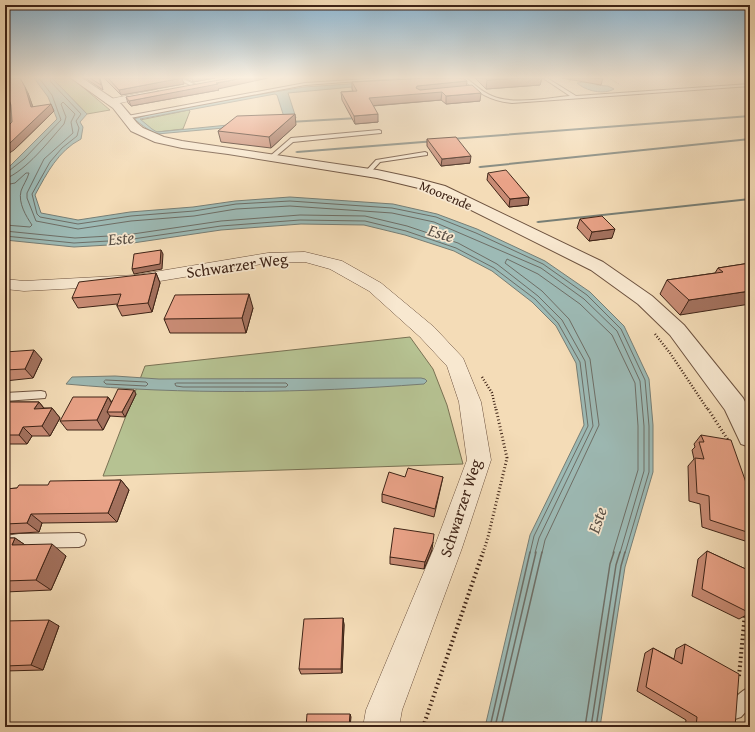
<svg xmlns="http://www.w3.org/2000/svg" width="755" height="732" font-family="'Gentium Book Plus',serif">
<rect width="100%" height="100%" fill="#f4dcb7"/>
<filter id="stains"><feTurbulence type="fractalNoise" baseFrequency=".005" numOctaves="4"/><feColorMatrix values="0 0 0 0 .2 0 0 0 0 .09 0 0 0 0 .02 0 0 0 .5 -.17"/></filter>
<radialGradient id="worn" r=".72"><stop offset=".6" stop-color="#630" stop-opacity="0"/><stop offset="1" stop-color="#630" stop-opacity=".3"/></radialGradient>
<path fill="#b6c292" stroke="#7a7254" d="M52,78h20l38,32 -23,4z
M189,110l1,1 -7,18 -26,3 -6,-2 -11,-10z
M410,337l23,32 14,36 16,59 -360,12 42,-110z"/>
<path fill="#9dbab5" stroke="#777e75" d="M34,78h18l35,36 -7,8 3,5 -2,12c-23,12 -34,34 -46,56l6,18 37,7 52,-8 63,-5 42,-6 55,-4 103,7 44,10 40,15 68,32 45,31 34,34 25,53 4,46v47l-28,95 -25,160h-115l45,-192 54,-110 -8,-62 -20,-37 -24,-24 -40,-31 -38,-20 -49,-16 -41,-10 -63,-1 -80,6 -95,14 -52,3 -69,-7v-69l52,-52 -9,-22z
M437,78l23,1 7,7 -61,-4 -118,11 8,25 -6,1 -6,-2 -7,-22 -2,-1 -135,25 12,10 5,3 122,-12 -33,6 -89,8 -7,-3 -16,-12 23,-7 147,-25z
M591,81l6,4 11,1 6,3c-10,6 -28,2 -37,-6z
M115,376l44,3 262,-1 4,1 2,2 -3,3c-119,9 -240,11 -358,0l6,-7z"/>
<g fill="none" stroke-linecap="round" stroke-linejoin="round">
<path stroke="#6e6e66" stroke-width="1" d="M50,78l1,4 30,32 -5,7 3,7 -2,8 -15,12 -12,14 -18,32 5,20 3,3 38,7 53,-8 63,-5 42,-7 54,-3 102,7 44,9 40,16 67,31 44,31 34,34 24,51 4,46v46l-24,81
M5,174l19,-15 37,-39 -9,-25 -13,-17
M5,179c22,-9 43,-37 59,-55l2,-7 -5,-13 2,-2 12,12 -4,8 2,11 -29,26 -17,34v5l9,23 42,8 53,-8 63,-5 42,-7 54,-3 102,7 42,9 107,46 43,31 33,32 23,50 4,45v45l-24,82
M5,185l10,-2 11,-10h3c-2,7 -6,12 -8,18 -3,12 5,25 11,34l-2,2 -25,-2
M5,231l70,7 51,-3 95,-14 79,-6 65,1 42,10 51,17 39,21 41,32 24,24 23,41 8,65 -54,112 -4,15
M5,236l69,7 52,-3 95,-14 79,-6 65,1 41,10 50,17 38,20 41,31 23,24 22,39 8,64 -54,110 -4,17
M106,380l40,2 2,2 -2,2 -40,-2 -2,-2z
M177,383h109l2,2 -2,2h-103l-7,-1 -1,-2z
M542,553l3,-13 54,-115 -9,-66 -21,-40 -27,-28 -37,-28 2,-4 31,15 42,30 32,31 23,48 3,43v44l-25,83"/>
<path stroke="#6e6e66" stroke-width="1.5" d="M490,727l40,-175
M495,727l41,-175
M501,727l41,-175
M585,727l25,-163 4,-12
M591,727l25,-162 4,-13
M596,727l25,-161 4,-14"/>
<path fill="#777e75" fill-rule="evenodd" d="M750,115v2l-299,23 -2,-1 2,-1z
M358,117l1,2 -70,4 -1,-1 1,-1z
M750,138v2l-270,28 -2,-1 2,-1z
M435,140h1v2l-139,11 -2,-1 2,-1z
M750,198v2l-212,23 -2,-1 2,-1z"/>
<g stroke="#6c513e" stroke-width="2">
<path id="service" d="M176,78h5l15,7 -4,1z
M383,78h16l-94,7 -180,34 -3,-2 183,-34z
M462,78h4c8,6 16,14 26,18 21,9 55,2 78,0l-27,-18h4l29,18 174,-12v2l-238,17c-21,-2 -35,-10 -50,-25z
M379,130l2,1v2l-88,9 -19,16 -5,-1 22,-19z
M425,152l2,1v2l-47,7 -10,11 -5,-1 11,-12z
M41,391l4,1 1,3 -1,3 -40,3v-8z
M79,533l5,2 2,5 -2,5 -5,2 -60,1 -14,2v-14l14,-2z
M750,687v20l-9,10 -6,2 -6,-2 -2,-6c4,-10 13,-20 23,-24z"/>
</g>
<g stroke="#6c513e" stroke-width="1">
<path id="minor" d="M156,90l3,1 2,2 -2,2 -49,10 -5,-3 5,-3z
M5,101c10,2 9,19 10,27l-6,6 -4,1z
M305,252l37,9 39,22 53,44 29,31 18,44 10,58 -29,88 -60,162 -3,17h-36l3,-17 68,-162 33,-88 -8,-58 -12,-36 -27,-29 -51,-46 -39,-22 -25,-7 -37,1 -132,22 -112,6 -19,-2v-10l19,2 112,-6 132,-22z"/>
</g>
<g stroke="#6c513e" stroke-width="2">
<path id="tertiary" d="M71,78h11l39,26 16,19 6,5 21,9 18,4 195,29 38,8 30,8 158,76 49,34 32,29 59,73 7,13v36l-9,-3 -16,-34 -55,-75 -32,-31 -47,-34 -156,-78 -58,-14 -149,-24 -46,-6 -27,-6 -24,-11 -18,-23z"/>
</g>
<path stroke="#3e2316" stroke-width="1" stroke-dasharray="0.5 1" stroke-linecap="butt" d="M609,78l10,6
M569,81l11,-3"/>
<path stroke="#3e2316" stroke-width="2.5" stroke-dasharray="1 2" stroke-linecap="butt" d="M655,334l15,19 38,57
M482,377l10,16 4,17"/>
<path stroke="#3e2316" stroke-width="3" stroke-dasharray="1 2.5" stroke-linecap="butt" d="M708,409l20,31
M749,535l1,8
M483,553l5,-16 19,-79 -11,-49"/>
<path stroke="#3e2316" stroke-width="4" stroke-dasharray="1.5 3" stroke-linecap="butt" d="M748,572l2,-17
M739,676l6,-63
M423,727l60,-175"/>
<use href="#service" fill="#f8e8d0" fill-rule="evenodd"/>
<use href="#minor" fill="#f8e8d0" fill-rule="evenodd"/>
<use href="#tertiary" fill="#f8e8d0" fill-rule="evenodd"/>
</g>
<path fill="#c88b74" stroke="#3e2316" d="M5,78l23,15 5,14 21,4 -40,39 -8,-22 6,-6 -1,-17 -1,-3 -1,-1 -4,-1z
M85,78h15l3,12z
M104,78h77l3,6 -63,11z
M184,78h31l-22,4z
M475,78h67l-2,7 -54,4z
M562,78h41l-2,7z
M352,82l114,4 14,15 -34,3 -5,-4 -68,6 5,16 -23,2 -13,-24 -1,-8 12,-1 -1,-2z
M218,89l1,1 -88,16 -3,-3 -2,-6z
M296,125l-25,23 -50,-6 -3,-11z
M427,139l43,24 -29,3 -14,-20z
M488,173l41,24 -1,8 -19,2 -22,-27z
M580,219l32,19 -23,3 -12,-13z
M750,263l-70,52 -20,-21 7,-14 48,-7 3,-5z
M156,273l4,10 -8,29 -30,4 -5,-10v-2l-39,4 -6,-10z
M253,308l-7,25h-76l-6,-14z
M5,352l37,7 -9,19 -28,3z
M136,394l-11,23 -15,-1 -7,14h-36l-7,-9 48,-24 4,5z
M5,402h34l5,6h8l8,10 -10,18h-18l-5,8h-22z
M701,435l49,63v39l-5,4 -43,-14 -2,-23 -11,-3 -1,-35 6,-7 -2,-9 3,-3 -1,-3z
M405,477h38l-9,40 -52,-15v-8z
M121,480l8,10 -12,32 -75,1 -3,9 -34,2v-45z
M5,538h10l10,7 41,11 -15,34 -46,2z
M432,550l-8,19 -34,-5v-7z
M707,551l43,20v42l-11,6 -47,-23 6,-37z
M343,618l1,7 -2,48 -41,1 -2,-5z
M5,621l54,5 -16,44 -38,1z
M685,644l50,83h-50l1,-7 -49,-29 8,-38 8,-5 21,11 2,-10z"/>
<path fill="#a3715e" stroke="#3e2316" d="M182,78l2,6 -63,11 -2,-5z
M192,78h23l-22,4z
M243,78h25l-50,11 1,1 -88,16 -2,-5z
M524,78h18l-2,7 -54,4 1,-9z
M467,81l-1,7 -24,4 -1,8 -72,6v-8l47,-10 1,-2z
M25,87l3,6 7,21 -4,-7z
M481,93l-1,8 -34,3v-8z
M51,104l3,7 -40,39 -9,6v-10z
M295,114l1,11 -25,23 -2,-11z
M378,114v8l-23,2 -1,-8z
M471,156l-1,7 -29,3 1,-7z
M529,197l-1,8 -19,2 1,-8z
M615,229l-3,9 -23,3 3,-9z
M161,250l2,4 -1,15 -28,5 -2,-5z
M156,273l4,10 -8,29 -4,-9z
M750,291v13l-70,11 9,-15z
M249,294l4,14 -7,25 -4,-15z
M34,350l8,9 -9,19 -8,-9z
M134,390l2,4 -11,23 -3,-5z
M108,397l6,10 -7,5 3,4 -7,14 -6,-10z
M39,402l7,9 -12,-2z
M52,408l8,10 -10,18 -8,-10z
M23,427l9,9 -5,8 -8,-9z
M121,480l8,10 -12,32 -9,-9z
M31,514l11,9 -3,9 -12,-9z
M15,538l16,11 -19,-4z
M433,542l-1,8 -8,19 1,-7z
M52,544l14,12 -15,34 -15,-10z
M343,618l1,7 -2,48 -1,-4z
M49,620l10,6 -16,44 -12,-5z
M350,714l1,3 -1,10h-1z"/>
<path fill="#e9a287" stroke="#3e2316" d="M5,78h15l5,9 6,20 20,-3 -41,39 -5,3v-18h1l6,-6 -1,-17 -3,-8 -3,-3z
M90,78h9l2,7z
M108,78h74l-63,12z
M230,78h13l-27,5 2,1 -89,17 -3,-4z
M428,78h35l4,3 -50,5 -1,2 4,2 52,-5 9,8 -35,3 -4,-4 -73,6 9,16 -24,2 -13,-24 16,-1 -5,-9z
M485,78h39l-37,2z
M594,78h9v1z
M295,114l-26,23 -51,-6 19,-15z
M456,137l15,19 -29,3 -15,-20z
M506,170l23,27 -19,2 -22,-26z
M602,216l13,13 -23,3 -12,-13z
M161,250l-1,14 -28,5 2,-15z
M750,263v28l-61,9 -22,-20 56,-8 -5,-4z
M156,273l-8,30 -31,3 4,-12 -49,4 7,-16z
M249,294l-7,24 -78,1 11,-24z
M34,350l-9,19 -20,1v-18z
M118,389l16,1 -12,22h-15z
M73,397h35l-11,23 -37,1z
M5,402h34l-5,7 18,-1 -10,18 -19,1 -4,8h-14z
M701,435l30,5 18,51 1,7v35l-40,-13 -1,-24 -12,-3 -2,-35 9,1 -5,-17h5z
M408,468l35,9 -8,32 -53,-15 7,-22 16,5z
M121,480l-13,33 -77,1 -4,9 -22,1v-35l12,-1 2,-3h29l2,-4z
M394,528l40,6 -1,8 -8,20 -35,-5z
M5,538h10l-3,7 40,-1 -16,36 -31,1z
M707,551l43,20v42l-48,-24z
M343,618l-2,51h-42l5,-50z
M49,620l-18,45 -26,1v-45z
M685,644l54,30 -4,53 -7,-4v4h-32l1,-10 -51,-30 7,-39 29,16z
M307,714h43l-1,13h-43z"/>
<linearGradient id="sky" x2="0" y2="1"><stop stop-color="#8ab6d4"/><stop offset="0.43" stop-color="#faefdf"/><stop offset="1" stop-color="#faefdf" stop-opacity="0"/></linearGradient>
<rect width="755" height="180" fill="url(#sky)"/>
<g text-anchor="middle" stroke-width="3.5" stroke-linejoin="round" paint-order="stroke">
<g font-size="13" fill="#3e2316" stroke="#f8e8d0">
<text transform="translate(446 195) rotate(23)" y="5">Moorende</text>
</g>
<g font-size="16" fill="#3e2316" stroke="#f8e8d0">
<text transform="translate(237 265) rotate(-8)" y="6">Schwarzer Weg</text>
<text transform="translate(460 508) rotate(-72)" y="6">Schwarzer Weg</text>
</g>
<g font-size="17" font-style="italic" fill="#5a5046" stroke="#f8e8d0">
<text transform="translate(441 233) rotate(17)" y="6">Este</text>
<text transform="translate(121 238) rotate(-5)" y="6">Este</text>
<text transform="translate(597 520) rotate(-71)" y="6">Este</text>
</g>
</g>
<rect width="755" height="732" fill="none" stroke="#f4dcb7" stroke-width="20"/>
<rect x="6" y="6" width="743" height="720" fill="none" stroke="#3e2316" stroke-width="2"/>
<rect x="10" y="10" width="735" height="712" fill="none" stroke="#3e2316"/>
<rect width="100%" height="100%" filter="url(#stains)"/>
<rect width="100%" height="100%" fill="url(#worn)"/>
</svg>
